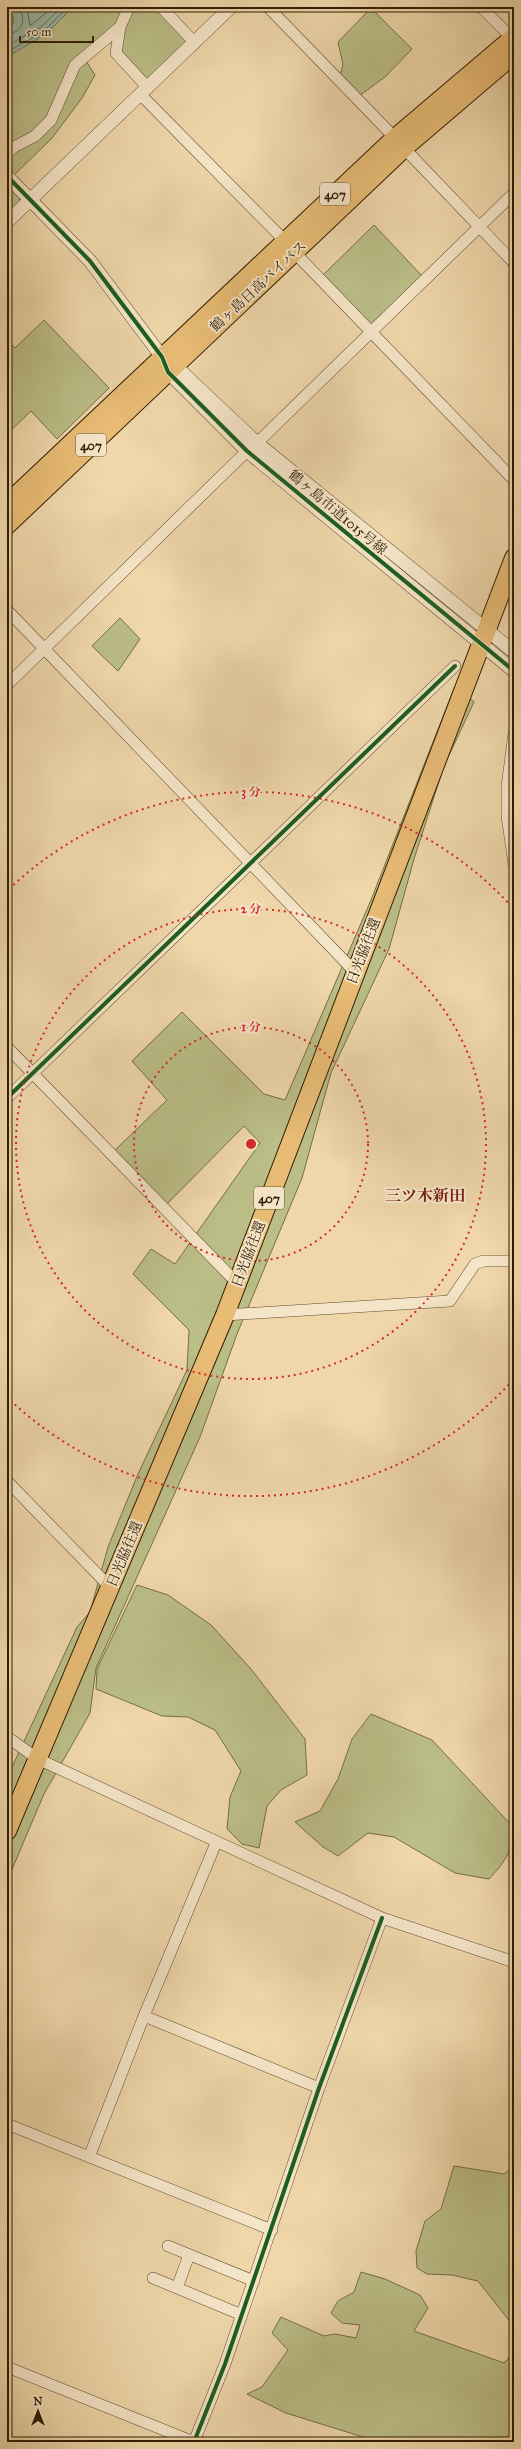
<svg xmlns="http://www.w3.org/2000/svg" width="521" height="2449" font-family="'IM FELL Great Primer','Noto Serif JP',serif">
<rect width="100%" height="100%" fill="#efd7aa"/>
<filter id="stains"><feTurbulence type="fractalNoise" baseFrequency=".005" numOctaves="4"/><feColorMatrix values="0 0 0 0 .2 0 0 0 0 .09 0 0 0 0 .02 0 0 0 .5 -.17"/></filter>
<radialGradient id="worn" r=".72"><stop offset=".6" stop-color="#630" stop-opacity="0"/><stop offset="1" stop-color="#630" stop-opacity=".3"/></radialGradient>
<path fill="#bbbe87" stroke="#756e45" d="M7,7h155l26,35 -40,38 -39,-43 -25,21 11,17 -13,23 -30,40 -45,44z
M371,8l41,41 -27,28 -26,19 -19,-20 3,-12 -5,-22z
M7,183l12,13 1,6 -13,13z
M374,225l49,52 -52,50 -49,-51z
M44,320l65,68 -52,51 -26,-28 -24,23v-94l8,8z
M120,618l20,21 -22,32 -26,-25z
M455,686l19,16 -30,64 -30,93 -25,90 -58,124 -29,105 -65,156 -37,103 -104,231 -6,45 -46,81 -37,87v-103l70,-151 13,-15 18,-65 30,-73 49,-104 2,-40 -56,-56 18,-25 24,15 85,-121 -16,-17 -78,79 -52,-54 53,-51 -35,-39 50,-49 82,82 21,6 86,-200z
M137,1585l31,10 43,30 40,44 54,70 2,36 -26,15 -14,16 -8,42 -17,-4 -15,-15 3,-32 11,-26 -26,-41 -27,-13 -26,-1 -66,-27 1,-20z
M371,1714l61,26 82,88c0,22 -11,36 -25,51l-34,-6 -61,-36 -26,-4 -30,23 -15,-9 -28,-25 25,-11 18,-32 14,-40z
M454,2166l50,8 10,-8v168l-3,-11 -33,-42 -26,-6 -25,-1 -10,-6 -1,-17 9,-30 16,-12z
M361,2272l24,7 35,16 8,13 -14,23 90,32 10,-11v90h-135l-93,-29 -39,-19 15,-7 26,-37 -16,-17 9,-16 43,19 11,-2 21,4 4,-13 -18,-2 -11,-10 7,-12 16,-9z"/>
<path fill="#9abaa6" stroke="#6f7b65" d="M7,7h66l-27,27 -39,23v-32l6,-1 1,-6 -7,-3z"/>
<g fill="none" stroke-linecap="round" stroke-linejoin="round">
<path stroke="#646c54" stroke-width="1" d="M24,7l4,6 2,13 23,-19
M7,34c11,-1 18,-8 15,-20l-8,-7
M7,46l34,-19 21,-20
M7,52l37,-21 24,-24"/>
<g stroke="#5f4c2d" stroke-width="12">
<path id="minor" d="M161,7l33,35
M268,7l127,131
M481,7l31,31
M120,27l-4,26 32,35
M141,95l144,146
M404,148l110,115
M7,153l7,-6 21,-11 16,-16 24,-55 45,-38 9,-20
M294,252l220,228
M257,443l257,-250
M7,610l348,362
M7,685l240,-234
M514,733l-7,54v29l7,48
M7,1047l230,236
M7,1098l448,-432
M225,1315l225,-14 25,-37 8,-3h31
M7,1481l103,106
M7,1737l31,22 344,159 132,44
M144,2016l175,72
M7,2124l265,106
M89,2157l55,-141 72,-173
M168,2246l86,35
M153,2278l89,37
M177,2288l12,-33
M7,2367l187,75
M194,2442l31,-78 94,-276 63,-170"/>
</g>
<g stroke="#5f4c2d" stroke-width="14">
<path id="tertiary" d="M7,176l83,85 72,96 6,15 79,79 267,220
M7,222l224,-215
M169,360l88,83 257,209"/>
</g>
<g stroke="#2f1d03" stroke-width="20">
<path id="trunk" d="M7,504l388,-366 119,-101
M7,525l397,-377 110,-94
M7,1831l218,-516 289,-757"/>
</g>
<use href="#minor" stroke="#f5e5c8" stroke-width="11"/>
<use href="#tertiary" stroke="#f5e5c8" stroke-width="13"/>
<use href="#trunk" stroke="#e8bc75" stroke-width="18"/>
<g stroke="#f5e5c8" stroke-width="6">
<path id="cycleway" d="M7,176l83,85 72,96 6,15 79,79 267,220
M7,1098l448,-432
M194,2442l31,-78 94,-276 63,-170"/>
</g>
<use href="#cycleway" stroke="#1b5e20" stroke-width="4"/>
</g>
<g fill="none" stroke="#d62828" stroke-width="2" stroke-dasharray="2 4">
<circle cx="251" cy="1144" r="117"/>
<circle cx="251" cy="1144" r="235"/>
<path d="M513 1380A352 352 0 0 1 9 1399M9 889A352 352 0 0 1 513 908"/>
</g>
<g text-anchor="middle" stroke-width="4" stroke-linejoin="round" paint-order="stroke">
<g fill="#f5e5c8" stroke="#6a593e" stroke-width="1">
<rect x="320" y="183" width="30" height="22" rx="3"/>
<rect x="76" y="434" width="30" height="22" rx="3"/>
<rect x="254" y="1187" width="30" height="22" rx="3"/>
</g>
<g font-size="13" font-weight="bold" fill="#2f1d03">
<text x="335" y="199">407</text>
<text x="91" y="450">407</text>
<text x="269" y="1203">407</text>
</g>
<g font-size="14" fill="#2f1d03" stroke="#f5e5c8">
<text transform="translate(258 286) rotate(-43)" y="5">鶴ヶ島日高バイパス</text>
<text transform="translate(338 512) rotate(40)" y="5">鶴ヶ島市道1015号線</text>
<text transform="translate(363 951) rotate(-69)" y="5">日光脇往還</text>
<text transform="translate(248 1254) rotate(-69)" y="5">日光脇往還</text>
<text transform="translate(124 1554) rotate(-67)" y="5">日光脇往還</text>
</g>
<g font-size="16" font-weight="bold" fill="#7a1f14" stroke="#f5e5c8">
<text x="425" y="1201">三ツ木新田</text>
</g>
</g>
<circle cx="251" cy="1144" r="6" fill="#d62828" stroke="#f5e5c8" stroke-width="2"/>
<g font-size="12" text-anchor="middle" font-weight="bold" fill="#d62828" stroke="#f5e5c8" stroke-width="4" stroke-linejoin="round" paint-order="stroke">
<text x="251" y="796">3 分</text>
<text x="251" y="913">2 分</text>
<text x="251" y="1031">1 分</text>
</g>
<rect width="521" height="2449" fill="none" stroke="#efd7aa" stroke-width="24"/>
<rect x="8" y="8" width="505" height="2433" fill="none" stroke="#2f1d03" stroke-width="2"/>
<rect x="12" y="12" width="497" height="2425" fill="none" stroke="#2f1d03"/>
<g transform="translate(38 2411)" stroke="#f5e5c8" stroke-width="3" paint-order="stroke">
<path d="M0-3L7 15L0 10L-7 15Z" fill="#2f1d03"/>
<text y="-6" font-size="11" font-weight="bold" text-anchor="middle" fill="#2f1d03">N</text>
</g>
<path d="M20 36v6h73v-6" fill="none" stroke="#2f1d03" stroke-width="2"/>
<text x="26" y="36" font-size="12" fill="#2f1d03" stroke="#f5e5c8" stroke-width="3" paint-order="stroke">50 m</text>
<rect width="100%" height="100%" filter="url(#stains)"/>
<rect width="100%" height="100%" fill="url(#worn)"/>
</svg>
